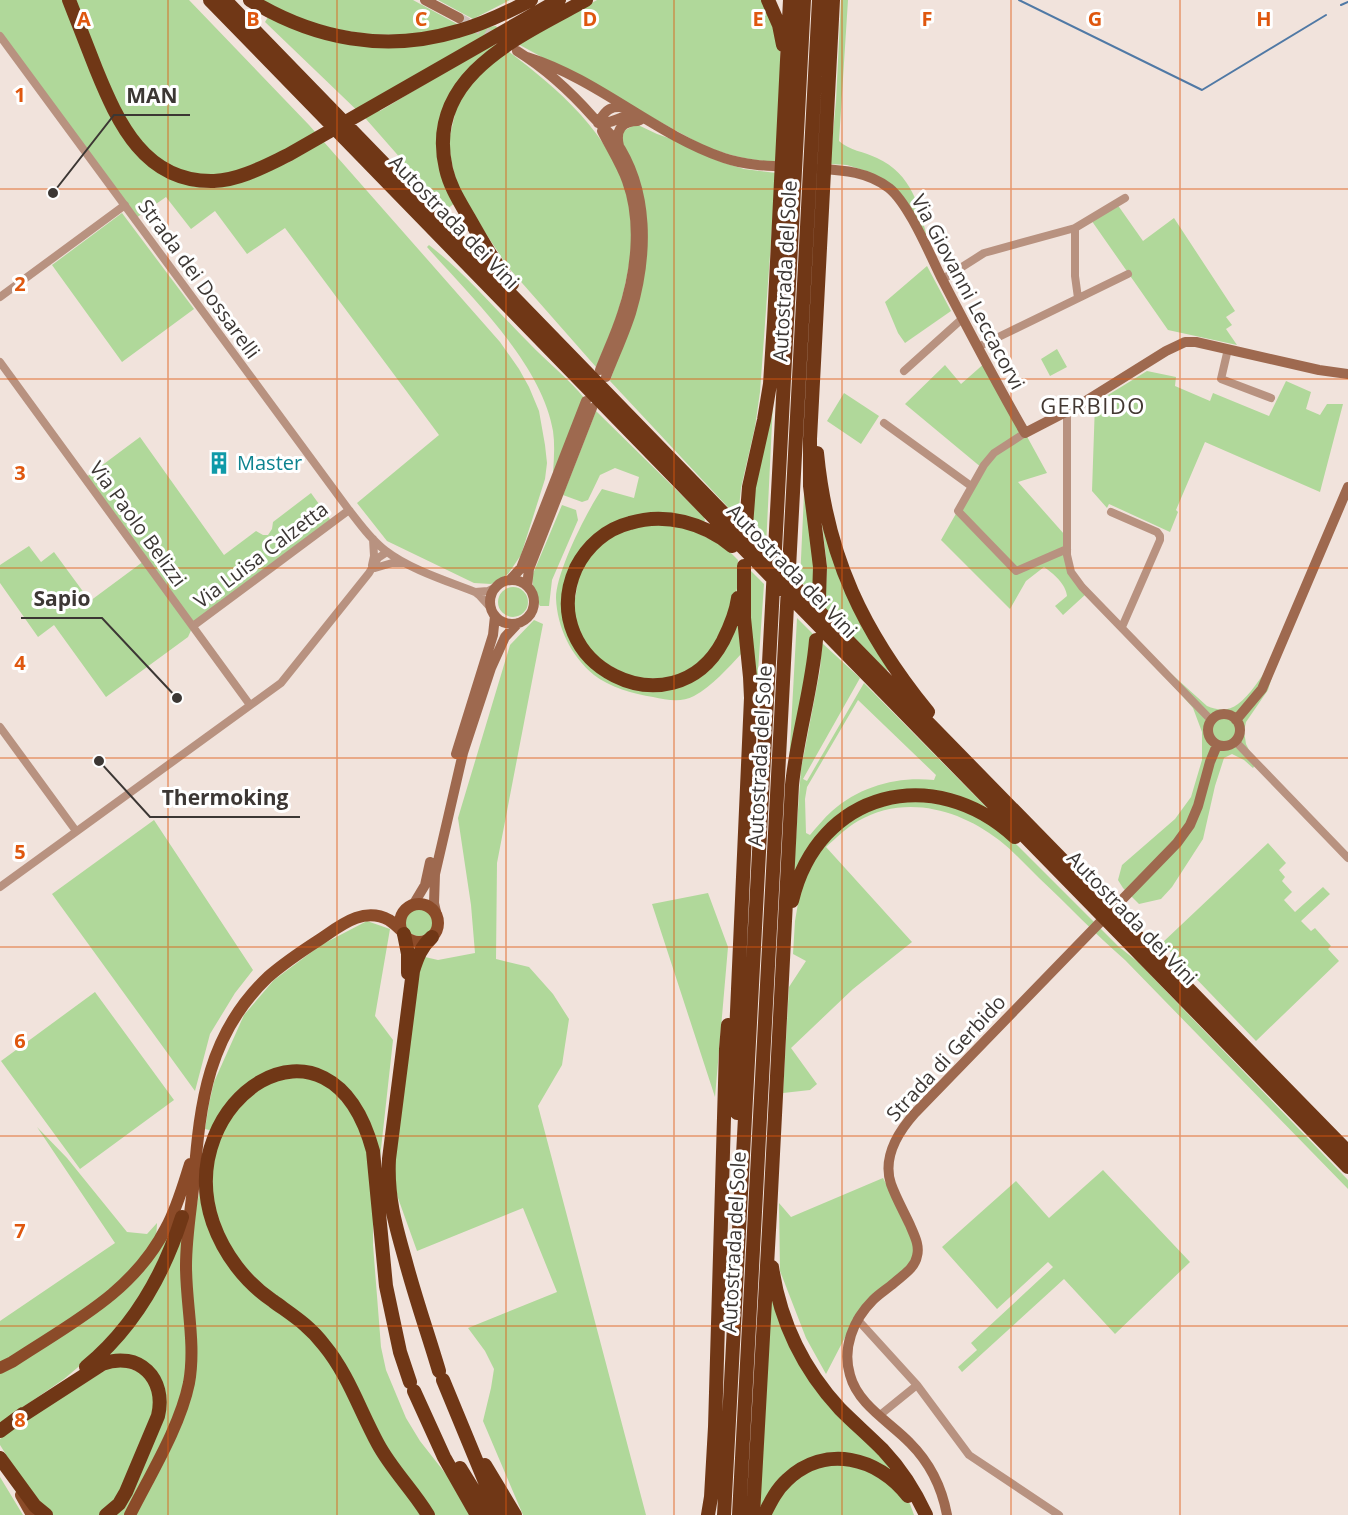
<svg xmlns="http://www.w3.org/2000/svg" width="1348" height="1515" font-family="'Open Sans',sans-serif">
<rect width="100%" height="100%" fill="#f1e3dc"/>
<path fill="#b0d89a" fill-rule="evenodd" d="M0,0h63l53,126 10,16 17,19 33,20 20,6 19,1 18,-4 59,-23 -5,-11 -64,27 -45,-6 -26,-16 -29,-38 -49,-117h115l120,125 191,217 19,27 10,18 10,24 6,34 2,18 -2,16 -24,76 -13,19 -17,10 -17,-1 -87,-42 -30,-38 82,-68 -154,-207 -38,26 -32,-43 -24,18 -25,-32 -30,21 -136,-178z
M259,0h154l46,25c-53,14 -96,13 -149,-3 -17,-5 -34,-15 -51,-22z
M438,0h72l-37,19z
M597,0h166l17,47 1,17 -5,98c-28,-2 -46,-6 -72,-16l-186,-102z
M841,0h7l-9,141c9,9 26,11 38,17 35,16 43,49 51,84l-21,-39 -38,-31 -22,-7 -17,-1 6,-63z
M268,17l77,26 151,-17 2,3 -126,71 8,11 103,-62 23,-8 -61,67 11,94 -10,8 -80,-91 -101,-97z
M508,51c50,38 104,83 120,147 9,38 0,81 -11,117 -6,18 -14,35 -21,52l-88,-100 -39,-59 -12,-21 -9,-43 11,-47 39,-41z
M636,124l21,10 23,8 41,20 23,7 32,4 -16,219 -5,35 -14,61 -3,30 -128,-137 24,-70 7,-25 -21,-145 2,-9z
M1117,204l26,37 31,-23 61,93 -9,6 6,8 -6,4 11,16 -69,-15 -79,-113z
M122,213l72,96 -72,53 -70,-97z
M429,245c36,28 67,65 100,98 18,19 39,35 56,56l-32,74c1,-14 2,-28 0,-42 -11,-67 -82,-134 -126,-184z
M927,266l24,45 -46,32 -7,-10 -13,-31z
M1057,349l10,18 -17,9 -9,-17z
M986,362l61,111 -29,9 46,52 1,22 21,38 -23,21 -8,-9 12,-10c-1,-12 -14,-23 -23,-29l-18,14 -16,28 -69,-69 41,-72 -77,-64 40,-39 16,19z
M1147,371l29,6 -1,9 35,15 3,-8 56,23 17,-35 25,11 -5,17 14,6 7,-11h16l-23,88 -115,-50 -29,68 2,2 -8,20 -61,-28 -2,4 -15,-17 3,-88z
M844,393l35,23 -18,28 -34,-23z
M773,403l-7,144 -17,-17 3,-30z
M596,411l108,106 1,4 -2,1 -96,6 -40,58 18,70 64,31 63,-22 13,-16 16,-31 1,35c-14,15 -30,33 -48,43 -13,7 -27,4 -41,1 -19,-3 -44,-10 -59,-22 -23,-19 -37,-48 -38,-77 0,-26 31,-87 46,-109l32,9 5,-21 -24,-9 -15,7 -12,25 -6,2 -19,-7z
M140,437l84,118 32,-24 7,4h5l4,-6 1,-7 38,-29 21,29 -139,104 -5,11 -82,60 -52,-72 -16,12 -38,-54v-18l29,-19 12,16 13,-10 36,49 54,-40 -59,-83z
M805,472l7,59 3,65 -15,-15z
M562,505l14,5 2,10 -26,60 -3,26h-9l-6,-10 -2,-20z
M821,515l19,66 15,32 33,56 -1,2 -62,-63 2,-42z
M638,524l43,1 43,21 14,14 -1,28 -3,17 -25,51 -34,22 -41,1 -39,-22 -15,-21 -7,-26 8,-45 23,-26z
M749,569l15,15 -7,102 -7,-65z
M498 602a15 15 0 1 1 30 0a15 15 0 1 1-30 0Z
M797,618l16,16 -2,28 -22,103z
M534,620l9,4 -46,239 -1,96 33,8 24,27 16,25 -7,46 -24,41 108,409h-123l-40,-94 8,-33 3,-19 -9,-18 -17,-23 89,-36 -34,-84 -106,43 -19,-53 -5,-21 27,-211 5,-9 13,3 37,-7 -4,-48 -13,-87 52,-173z
M1127,634l80,72c11,5 22,5 31,-2 15,-11 32,-41 43,-56l-13,42 -22,32 -2,9 2,13 10,20 -3,4 -9,-8 -12,-6 -8,4 -9,28 -12,53 -31,48 -11,12 -22,5 -16,-16 -5,-8 4,-15 53,-46 16,-22 11,-37v-28l-9,-24z
M822,643l38,35 -57,101 4,2 57,-98 128,130 -42,-16 -87,6 -70,75 8,-109 19,-99zM858,700l78,75 -2,5c-36,-4 -74,6 -102,31 -8,7 -15,16 -22,24l-4,-2 -1,-34 2,-12z
M931,800l46,15 29,20 12,11 100,100 20,16 210,218v9l-223,-229c-30,-26 -57,-55 -86,-82 -13,-13 -26,-27 -40,-38 -40,-31 -94,-46 -141,-19 -12,7 -22,17 -32,26l86,95 -59,47 -62,59 26,36 -7,6 -27,3 6,-106 17,-26 -13,-7 2,-33 6,-35 11,-25 32,-38 40,-20z
M154,820l99,150 -18,23 -25,41 -15,57 -143,-197z
M1268,843l18,20 -7,7 6,7 -3,4 10,11 -8,8 11,12 28,-25 7,7 -29,27 10,10 4,-3 16,18 -3,3 11,12 -83,80 -94,-98z
M708,893l20,54 -13,150 -63,-193z
M405 922a14 14 0 1 1 28 0a14 14 0 1 1-28 0Z
M367,921l23,8 -15,87 18,24 -13,118 -10,-32 -8,-17 -17,-22 -22,-14 -71,7 -17,16 -21,35 -9,-2 4,-25 5,-22 30,-67 30,-35 47,-35z
M95,992l79,108 -94,69 -79,-108z
M282,1075l42,5 37,44 12,56v65l8,102 5,23 20,48 14,23 29,37 23,37h-41l-33,-45 -52,-99 -83,-82 -35,-41 -17,-44 3,-56 24,-46z
M37,1127l30,31 60,74 20,2 10,-11 -1,17 -42,50 -114,74v-43l115,-78z
M1103,1170l87,92 -75,72 -51,-55 -102,93 -4,-5 19,-17 -6,-7 82,-76 -5,-5 -51,47 -55,-62 74,-66 33,37z
M203,1174l9,59 109,112 103,170h-290l51,-108 7,-178z
M883,1178l33,61 1,19 -62,60 -29,56 -20,-36 -26,-67 -1,-68 12,14z
M175,1223l-16,41 -34,55 -42,44 -19,16 -64,44v-51l104,-67z
M183,1230l4,146 -13,43 -48,96h-14l48,-93 -2,-45 -51,-22z
M770,1289l17,45 120,151 -18,-14 -68,-13 -64,57z
M115,1364l31,10 11,29 -35,91 -17,17 -6,4h-46l-7,-4 -27,-36 -19,-30v-6l17,-13z
M856,1463l45,29 9,12 4,11h-147l15,-26 31,-22z
M0,1477l23,38h-23z"/>
<g fill="none" stroke-linecap="round" stroke-linejoin="round">
<path stroke="#5079a5" stroke-width="2" d="M1019,0l183,90 124,-75
M1341,5l7,-3"/>
<path stroke="#cdc1ba" stroke-width="10" stroke-dasharray="10 5" stroke-linecap="butt" d="M459,18l40,22"/>
<path stroke="#b89280" stroke-width="8" d="M0,36l349,474c11,14 22,30 37,41 23,18 61,30 89,41l5,4 10,11
M1075,228v48l3,22
M943,279l41,-26 91,-25 50,-30
M0,297l125,-92
M978,347l150,-73
M1228,349l-7,30 50,19
M0,362l250,343
M904,371l59,-53
M1067,411v144l4,17 11,15 129,133
M884,423l87,63
M1025,433l-31,20 -10,12 -26,46 58,60 51,-22
M1111,512l46,20 3,4v4l-38,87
M372,565l2,-9 -1,-17
M375,568l17,-5h13
M475,592l13,-1 6,-3
M193,626l156,-116
M0,727l76,104
M1235,741l113,117
M0,887l281,-204 88,-110 9,-15 9,-6
M857,1319l60,66 52,70 90,60
M880,1415l37,-30"/>
<path stroke="#9e694f" stroke-width="10" d="M425,0l34,18
M517,51c29,18 53,40 76,66 7,8 16,14 22,23 35,50 33,116 16,173 -7,22 -17,43 -25,64
M527,57c71,22 127,77 197,101 21,7 43,8 64,9
M598,123c18,3 21,-13 42,-3
M598,123c8,-14 13,-18 29,-15
M619,146c-4,-16 3,-25 19,-25
M819,169c25,1 49,3 70,19 20,16 41,67 53,91 27,52 54,104 83,154l56,-29 85,-53 19,-9h11l123,28 29,4
M600,370c7,-18 16,-37 22,-56 14,-41 20,-92 5,-133 -6,-17 -17,-34 -25,-50
M510,580l11,-12 65,-167
M490 602a22 22 0 1 1 44 0a22 22 0 1 1-44 0Z
M527,586l2,-17 63,-161
M1208 730a16 16 0 1 1 32 0a16 16 0 1 1-32 0Z
M1236,720l26,-31 86,-202
M456,754l37,-119 2,-19
M413,905l12,-20 5,-23
M437,916l-3,-13 1,-29 28,-121 28,-85 14,-31 13,-14
M947,1515c-5,-27 -18,-53 -37,-72 -20,-21 -52,-38 -60,-68 -8,-27 3,-55 23,-75 6,-6 14,-11 21,-17 9,-8 21,-15 23,-27 3,-11 -3,-21 -7,-31 -6,-13 -14,-27 -19,-41 -9,-27 7,-52 24,-71l262,-270 13,-18 8,-19 12,-44 7,-17"/>
<path stroke="#8b4b29" stroke-width="12" d="M400 923a19 19 0 1 1 38 0a19 19 0 1 1-38 0Z
M0,1368l12,-6c59,-39 121,-69 154,-134 11,-20 17,-42 24,-64
M21,1495l11,20
M130,1515c20,-40 50,-88 59,-132 7,-39 -3,-78 -3,-117 0,-29 5,-57 8,-86 6,-78 14,-146 74,-203 16,-14 34,-26 51,-37 21,-14 44,-34 70,-20 5,3 10,8 14,12"/>
<path stroke="#703716" stroke-width="14" d="M69,0c9,23 18,46 27,69 22,54 49,114 118,112 26,-1 51,-15 74,-26l271,-155
M210,0l582,598 556,569
M225,0l537,553 586,599
M250,0c64,39 135,53 208,31 26,-7 50,-19 73,-31
M768,0l11,25 4,20
M512,284c-17,-20 -30,-43 -43,-66 -9,-16 -19,-31 -23,-49 -22,-93 75,-133 140,-169
M817,453c10,104 46,179 111,259
M746,526l3,-39 15,-67 6,-36 4,-62 16,-322
M732,546c-28,-23 -67,-34 -102,-23 -24,6 -43,23 -54,45 -43,96 97,167 147,73 7,-14 13,-28 15,-43
M819,598l1,-31 -10,-81v-47l23,-439
M792,901c26,-110 142,-139 223,-64
M404,934l4,20v19
M432,937c-11,10 -15,21 -19,34l-24,188c-2,37 6,65 16,100 10,38 23,75 34,112
M737,1113l-1,-79 15,-336 -1,-21 -6,-59v-52
M772,1267c8,54 31,102 68,142 14,14 29,27 43,41 18,19 32,41 43,65
M86,1367c47,-39 78,-93 96,-150
M443,1380l45,109 13,26
M410,1382l-10,-30 -14,-66 -13,-135c-43,-159 -202,-51 -160,72 11,31 32,59 60,78 19,14 36,24 51,44 24,29 36,66 54,99 14,26 35,46 50,71
M414,1391l30,66 33,58
M17,1419l85,-55c37,-14 65,15 56,52l-32,76 -7,12 -13,11
M0,1431l23,-17
M0,1458l35,48 11,9
M485,1465l30,50
M460,1468l29,47
M708,1515l3,-18 4,-70 11,-378 2,-24
M724,1515l80,-1515
M739,1515l80,-1515
M753,1515l17,-303 22,-427c5,-50 20,-95 24,-145
M764,1515c6,-12 12,-25 23,-35 38,-36 91,-23 121,16"/>
</g>
<path fill="none" stroke="#df570e" stroke-width="1.5" stroke-opacity="0.55" d="M168,0v1515M337,0v1515M506,0v1515M674,0v1515M842,0v1515M1011,0v1515M1180,0v1515M0,189h1348M0,379h1348M0,568h1348M0,758h1348M0,947h1348M0,1136h1348M0,1326h1348"/>
<defs>
<g id="building-bare" transform="scale(1.8)"><path d="M-4-6H4V6H1V3H-1V6H-4ZM-2.5-4.3h1.7v1.8h-1.7ZM.8-4.3h1.7v1.8H.8ZM-2.5-1h1.7V.8h-1.7ZM.8-1h1.7V.8H.8Z" fill="#0f9aa8" stroke="#fff" stroke-width="2.5" paint-order="stroke"/></g>
</defs>
<g fill-rule="evenodd">
<use href="#building-bare" x="219" y="463"/>
</g>
<g text-anchor="middle" stroke-width="6" stroke-linejoin="round" paint-order="stroke">
<g font-size="20" fill="#3c3734" stroke="#fff">
<text transform="translate(454 222) rotate(46)" y="7">Autostrada dei Vini</text>
<text transform="translate(785 271) rotate(-87)" y="7">Autostrada del Sole</text>
<text transform="translate(199 279) rotate(54)" y="7">Strada dei Dossarelli</text>
<text transform="translate(968 292) rotate(62)" y="7">Via Giovanni Leccacorvi</text>
<text transform="translate(138 524) rotate(54)" y="7">Via Paolo Belizzi</text>
<text transform="translate(261 555) rotate(-37)" y="7">Via Luisa Calzetta</text>
<text transform="translate(792 571) rotate(46)" y="7">Autostrada dei Vini</text>
<text transform="translate(760 756) rotate(-87)" y="7">Autostrada del Sole</text>
<text transform="translate(1132 918) rotate(46)" y="7">Autostrada dei Vini</text>
<text transform="translate(946 1058) rotate(-47)" y="7">Strada di Gerbido</text>
<text transform="translate(734 1242) rotate(-87)" y="7">Autostrada del Sole</text>
</g>
<g font-size="20" fill="#0d838f" stroke="#fff" text-anchor="start">
<text x="237" y="470">Master</text>
</g>
<g font-size="22" letter-spacing="1.5" fill="#433832" stroke="#fff">
<text x="1093" y="414">GERBIDO</text>
</g>
</g>
<g font-size="20" text-anchor="middle" font-weight="bold" fill="#df570e" stroke="#fff" stroke-width="6" stroke-linejoin="round" paint-order="stroke">
<text x="84" y="26">A</text>
<text x="253" y="26">B</text>
<text x="421" y="26">C</text>
<text x="590" y="26">D</text>
<text x="758" y="26">E</text>
<text x="927" y="26">F</text>
<text x="1095" y="26">G</text>
<text x="1264" y="26">H</text>
<text x="20" y="102">1</text>
<text x="20" y="291">2</text>
<text x="20" y="480">3</text>
<text x="20" y="670">4</text>
<text x="20" y="859">5</text>
<text x="20" y="1048">6</text>
<text x="20" y="1238">7</text>
<text x="20" y="1427">8</text>
</g>
<path fill="none" stroke="#3c3734" stroke-width="2" d="M53 193L114 115H190M177 698L102 618H21M99 761L150 817H300"/>
<g fill="#3c3734" stroke="#fff" stroke-width="2">
<circle cx="53" cy="193" r="6"/>
<circle cx="177" cy="698" r="6"/>
<circle cx="99" cy="761" r="6"/>
</g>
<g font-size="21" text-anchor="middle" font-weight="bold" fill="#3c3734" stroke="#fff" stroke-width="6" stroke-linejoin="round" paint-order="stroke">
<text x="152" y="103">MAN</text>
<text x="62" y="606">Sapio</text>
<text x="225" y="805">Thermoking</text>
</g>
</svg>
